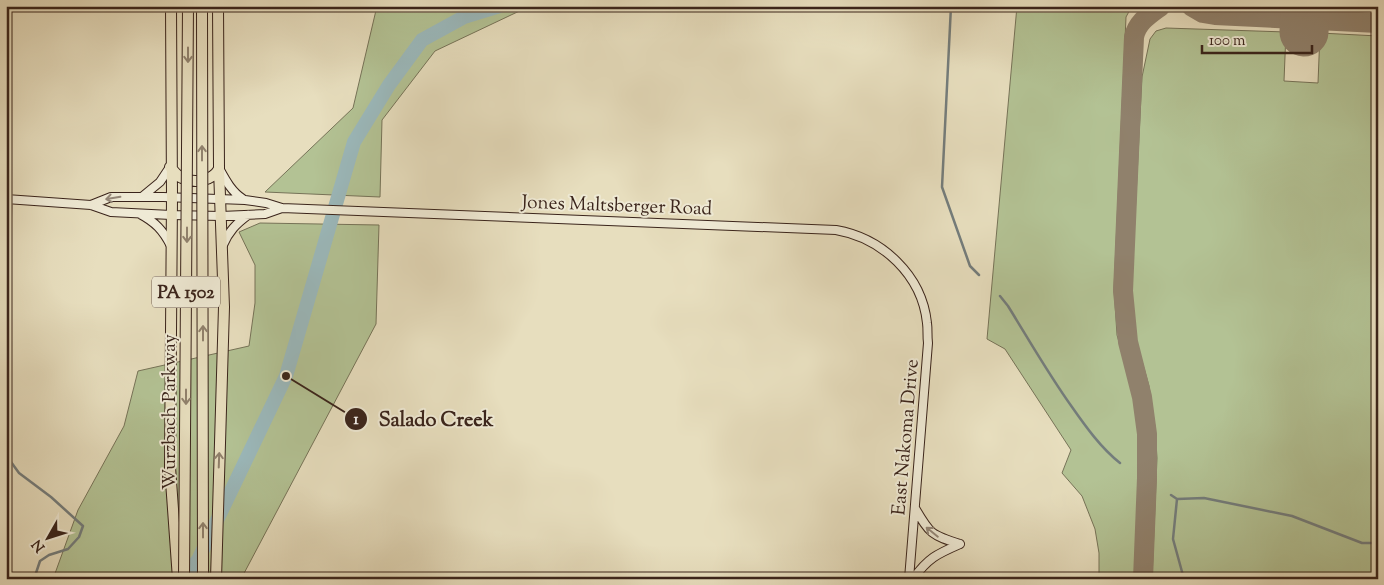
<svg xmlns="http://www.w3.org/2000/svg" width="1384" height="585" font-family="'Sorts Mill Goudy',serif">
<rect width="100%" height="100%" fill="#e7debe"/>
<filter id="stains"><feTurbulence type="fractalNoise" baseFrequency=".004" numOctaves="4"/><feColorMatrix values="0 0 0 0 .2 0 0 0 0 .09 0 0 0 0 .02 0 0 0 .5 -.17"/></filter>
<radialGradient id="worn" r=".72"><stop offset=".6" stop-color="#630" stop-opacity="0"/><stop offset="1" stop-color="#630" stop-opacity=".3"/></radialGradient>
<path fill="#b3c294" stroke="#767358" d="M377,6h153l-95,45 -53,69 -2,77 -115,-5 88,-84z
M1017,6h115l-6,11 -12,272 3,46 13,45 8,38 2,35 -5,126h-36v-26l-4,-24 -13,-33 -20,-23 9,-23 -66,-101 -18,-10z
M1166,28l120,4 -2,49 34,2 2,-50 58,3v543h-226l5,-121 -2,-31 -6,-41 -16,-57 -2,-33 11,-219 8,-38 6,-8z
M260,223l119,2 -3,99 -135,255h-188l25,-69 46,-84 14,-55 111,-25 6,-43v-38l-16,-33z"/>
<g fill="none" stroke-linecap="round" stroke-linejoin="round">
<path stroke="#747d7c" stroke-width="2.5" d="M951,6l-9,181 28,79 9,9
M1000,296l8,10c21,34 41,69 64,101 14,20 29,41 48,56
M6,455l13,18 32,24 32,29 -4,11 -11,12 -19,6 -9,6 -6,18
M1171,495l6,4 27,-1 88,18 70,27h14
M1177,499l-4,40 11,40"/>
<path stroke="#9bb9bc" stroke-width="14" d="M181,579l17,-19 88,-184 68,-234 35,-57 33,-45 42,-23 36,-11"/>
<path stroke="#90816c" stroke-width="20" d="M1191,6l12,7 12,2 163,8
M1143,579l4,-101v-44l-5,-37 -14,-55 -5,-51 11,-254c3,-15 15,-22 27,-31"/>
<path stroke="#90816c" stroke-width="49" d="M1304,32l1,-26"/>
<g stroke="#655244" stroke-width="9">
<path id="tertiary" d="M6,273l2,-73"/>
</g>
<g stroke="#3a241b" stroke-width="10">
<path id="secondary" d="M220,170c6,11 12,22 23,29
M143,196l17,-14 10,-15
M6,199l85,6 20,7 60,3 50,1 44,-2 17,-6
M91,205l20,-8h52l82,3 21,3 16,5 554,22c46,8 86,45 91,93 1,7 0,13 1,20l-19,236
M140,214c15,8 23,16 31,32
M223,245c6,-14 13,-21 25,-30
M915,508c15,26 16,27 45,36
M913,579c15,-21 24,-25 47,-35"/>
</g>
<g stroke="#3a241b" stroke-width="12">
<path id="motorway" d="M171,6l1,191 -2,270 8,112
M170,167c4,4 7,9 12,11 13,6 30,3 37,-9
M216,579l8,-272 -5,-138 -1,-163"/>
</g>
<use href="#tertiary" stroke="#efead5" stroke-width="7"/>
<use href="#secondary" stroke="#efead5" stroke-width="8"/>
<use href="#motorway" stroke="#e7debe" stroke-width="10"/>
<g stroke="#3a241b" stroke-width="12" stroke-linecap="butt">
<path id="motorway-bridge" d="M202,6l1,573
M184,579l4,-573"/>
</g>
<use href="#motorway-bridge" stroke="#e7debe" stroke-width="10"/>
</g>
<defs><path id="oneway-shaft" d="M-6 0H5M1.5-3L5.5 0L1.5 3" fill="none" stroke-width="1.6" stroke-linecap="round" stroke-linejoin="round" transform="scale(1.25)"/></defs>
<g stroke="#90816c">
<use href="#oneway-shaft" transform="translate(188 55) rotate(90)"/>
<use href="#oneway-shaft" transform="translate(202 153) rotate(-90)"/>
<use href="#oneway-shaft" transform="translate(187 235) rotate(90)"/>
<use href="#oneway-shaft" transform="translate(203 333) rotate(-90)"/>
<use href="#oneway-shaft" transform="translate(186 397) rotate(90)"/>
<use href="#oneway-shaft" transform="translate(219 460) rotate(-88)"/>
<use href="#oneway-shaft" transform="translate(203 530) rotate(-90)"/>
</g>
<g stroke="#948778">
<use href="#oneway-shaft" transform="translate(113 198) rotate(171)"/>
<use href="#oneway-shaft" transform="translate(932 532) rotate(-141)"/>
</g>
<g text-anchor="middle" stroke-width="4" stroke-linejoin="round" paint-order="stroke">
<rect fill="#efead5" stroke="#705f53" stroke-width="1" x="152" y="276.5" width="68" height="31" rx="4"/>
<g font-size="18" font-weight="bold" fill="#3a241b">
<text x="186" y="298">PA 1502</text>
</g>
<g font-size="19" fill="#3a241b" stroke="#efead5">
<text transform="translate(617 204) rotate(2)" y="7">Jones Maltsberger Road</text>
<text transform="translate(168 412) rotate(-90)" y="7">Wurzbach Parkway</text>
<text transform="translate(904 437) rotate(-85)" y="7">East Nakoma Drive</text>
</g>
</g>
<path fill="none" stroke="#3a241b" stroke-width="2" d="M286 376L356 419"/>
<g fill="#3a241b" stroke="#efead5" stroke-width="2">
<circle cx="286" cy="376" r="5"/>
<circle cx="356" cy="419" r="12"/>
</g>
<g font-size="15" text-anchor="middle" font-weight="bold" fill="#fff">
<text x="356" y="424">1</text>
</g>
<g font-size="20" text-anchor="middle" font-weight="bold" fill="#3a241b" stroke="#efead5" stroke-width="4" stroke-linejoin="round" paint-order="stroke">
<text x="436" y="426">Salado Creek</text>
</g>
<rect width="1384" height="585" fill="none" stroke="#e7debe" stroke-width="25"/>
<rect x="8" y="8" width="1369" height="570" fill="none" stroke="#3a241b" stroke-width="2.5"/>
<rect x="12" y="12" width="1359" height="560" fill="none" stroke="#3a241b"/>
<g transform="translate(48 538) rotate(231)" stroke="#efead5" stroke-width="4" paint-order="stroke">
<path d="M0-4L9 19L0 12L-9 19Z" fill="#3a241b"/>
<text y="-8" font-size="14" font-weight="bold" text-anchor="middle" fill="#3a241b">N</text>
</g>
<path d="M1202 45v8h110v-8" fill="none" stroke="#3a241b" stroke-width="2.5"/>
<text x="1209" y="45" font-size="15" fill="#3a241b" stroke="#efead5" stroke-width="4" paint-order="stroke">100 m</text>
<rect width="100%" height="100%" filter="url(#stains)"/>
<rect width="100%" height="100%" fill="url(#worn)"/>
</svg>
